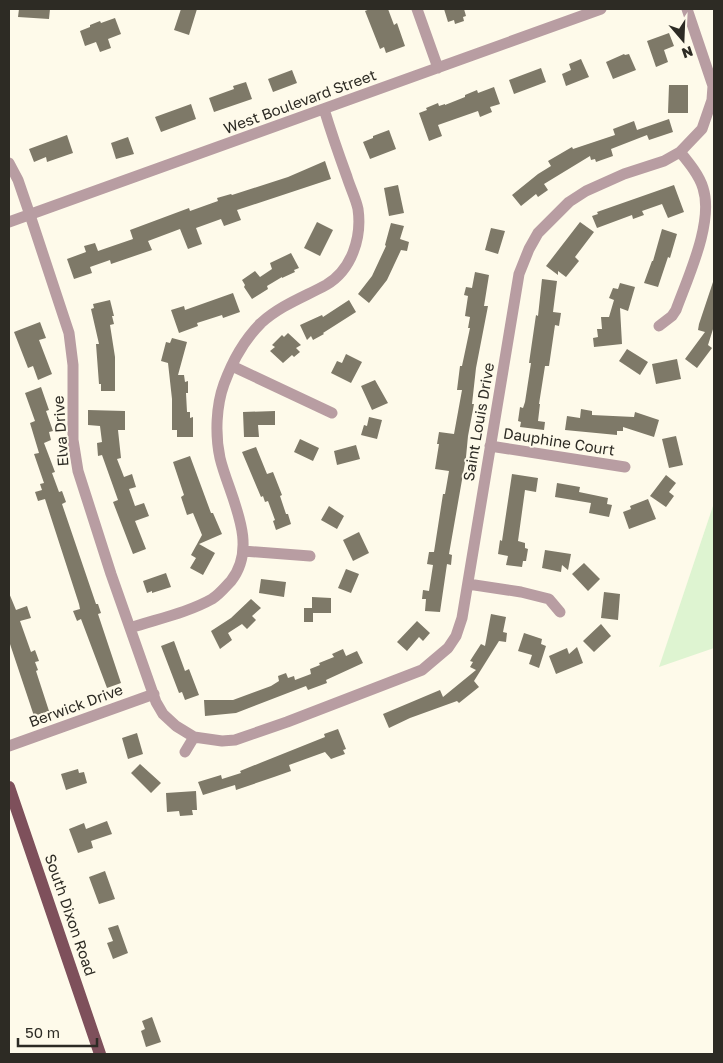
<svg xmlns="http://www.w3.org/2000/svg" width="723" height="1063" font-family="'Golos Text',sans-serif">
<rect width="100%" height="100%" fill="#fefaea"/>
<path fill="#def4d1" d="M714,503v145l-55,19z"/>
<path fill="#7e7968" d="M19,9h31l-1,10 -31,-2z
M181,9h16l-8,26 -15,-5z
M370,9h18l6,16 3,-2 8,23 -19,7 -2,-6 -4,2 -15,-38z
M444,9h20l2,7 -3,1 1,4 -9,3 -1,-4 -6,2z
M115,18l6,16 -13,5 3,9 -11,4 -4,-10 -11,4 -5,-15 10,-4v-2l10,-4 1,2z
M669,33l5,13 -10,4 4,12 -12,5 -9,-26z
M624,54l1,1 4,-1 7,16 -23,9 -7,-17z
M581,59l8,18 -23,9 -4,-12 9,-4 -2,-6z
M541,68l5,14 -32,12 -5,-14z
M292,70l5,13 -24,9 -5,-13z
M246,82l6,17 -38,13 -5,-14 25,-9 -1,-3z
M669,85h19v28h-20z
M494,87l6,17 -10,3 2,5 -12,5 -2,-6 -40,14 4,11 -13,5 -10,-28 8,-3 -1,-2 12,-5 1,3 6,-2v1l20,-8v-2l12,-5 1,3z
M191,104l5,15 -35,13 -6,-15z
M669,119l4,13 -24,8 -2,-5 -36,14 2,7 -17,6 -1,-3 -4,1 -1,-4 -46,28 4,6 -10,7 -2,-3 -15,12 -9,-11 26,-21 13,-8 -3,-5 24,-14 1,2 42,-14 -2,-6 21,-8 3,9z
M389,130l7,19 -26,10 -7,-17 10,-4v-2z
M67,135l6,18 -26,9 -1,-5 -12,5 -5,-13z
M128,137l6,17 -18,5 -5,-16z
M325,161l6,18 -94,31 4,10 -17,6 -3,-7 -25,9 6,16 -14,5 -8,-20 -32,12 4,9 -41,14 -1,-4 -20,7 2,6 -18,6 -7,-20 19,-7 -2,-6 11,-3 3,8 35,-12 -3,-9 59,-22 1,3 28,-10 -1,-3 14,-4 1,1 56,-18z
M398,185l6,28 -15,3 -5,-28z
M674,185l10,27 -16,6 -6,-14 -20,7 2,4 -11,4 -1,-4 -35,13 -5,-12 6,-2 -1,-2z
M317,222l16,8 -13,26 -16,-8z
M580,222l14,10 -19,25 4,4 -13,16 -8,-6v4l-12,-9z
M391,223l13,3 -4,13 9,3 -2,9 -6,-1 -14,30 -18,23 -11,-9 14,-18 14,-30 -1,-1z
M491,228l14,3 -7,23 -13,-4z
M662,229l15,5 -7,24 -2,-1 -10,30 -14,-4 8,-22h1z
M291,253l8,15 -5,2 1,2 -13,6v-1l-15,9 1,3 -16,10 -8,-12 1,-2 -3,-5 13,-9 5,6 12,-8 -2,-6z
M475,272l14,3 -5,31h4l-12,62 -4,36h2l-6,32 -2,21 -17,97 3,1 -1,10 -4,-1 -7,48 -15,-1 1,-12h-4l1,-9 6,1 4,-26 -6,-1 2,-12h5l9,-58h2l4,-23 -14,-2 4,-25h-2l2,-12 15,2 8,-44h-5l3,-24h2l8,-38h-2l2,-11 -5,-1 3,-20 -4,-1 2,-8 6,1z
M542,279l15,2 -4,31 8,1 -2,13 -4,-1 -6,41h-4l-6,38h1l-2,17 7,1 -1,8 -24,-3 1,-5 -3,-1 2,-14 3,1 2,-6 6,-39h-2l7,-48 2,1z
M713,282h1v44l-6,19 4,3 -15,20 -12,-9 20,-27 -7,-2 1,-6z
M620,283l15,4 -7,24 -8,-3 2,36 -28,3 -1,-9 5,-1 -1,-8h5l-1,-12h8l5,-17 -5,-2 4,-10 5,1z
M233,293l7,19 -17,6 -1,-3 -25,8 1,3 -19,7 -8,-23 13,-4 1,4z
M110,300l4,16h-2l2,8 -4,1 5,32v34h-14v-7h-2l-3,-40h3l-8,-35 3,-1 -1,-4z
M349,300l7,12 -33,21 1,1 -11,6 -2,-4 -4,4 -7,-15 22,-10 1,2z
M40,322l6,16 -7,2 13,34 -14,6 -5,-14 -5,2 -14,-36z
M288,333l13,12 -5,3 4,4 -6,5 -2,-2 -9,8 -13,-12 5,-4 -3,-2 10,-10 2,2z
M172,338l15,4 -9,33h6l1,7 3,-1v12h-2l1,19h3v6l3,-1v20h-16v-7h-5v-31l-4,-36 -7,-2 5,-19 4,1z
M627,349l21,13 -8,13 -21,-14z
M346,354l16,8 -11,21 -20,-10 6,-12 5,2z
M677,359l4,20 -25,5 -4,-20z
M375,380l13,23 -16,7 -11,-24z
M41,387l8,23 -3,1 7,20 -4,1 2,8 -7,3 11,29 -3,1 7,19 3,-1 4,11 -4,2 34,100h2l3,9 -3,1 23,69 -14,5 -26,-69 -4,2 -4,-10 7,-2 -1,-5 -34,-105 -7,2 -3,-9 7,-2 -2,-6 4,-1 -10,-29 5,-1 -9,-30 5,-2 -10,-28z
M581,409l11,2v4l42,2 1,-5 24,8 -5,17 -31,-10v4h-6v4l-52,-5 2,-14 13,2z
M88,410l37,1v19h-7l3,28 -4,1 7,18 8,-3 4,13 -7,2 6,17 9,-3 5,13 -14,5 11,28 -13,5 -20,-52 5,-2 -16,-45 -4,1 -1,-13 5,-1 -2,-16 -12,-1z
M275,411v14h-17l1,12h-15l-1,-25z
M369,417l13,3 -5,19 -16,-4 3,-10 3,1z
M676,436l7,29 -14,3 -7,-29z
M300,439l19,9 -6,13 -19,-9z
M356,445l4,14 -23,6 -3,-14z
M256,447l11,27 6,-2 9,23 -2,1 6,18h2l3,10 -15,6 -3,-9 2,-1 -7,-19 -3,1 -2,-6 -2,1 -19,-45z
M190,456l21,57h2l9,21 -23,10 16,9 -12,22 -13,-7 6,-10 -5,-3 11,-20 -9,-22 -6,2 -6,-18 3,-2 -11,-33z
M512,474l26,4 -2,14 -11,-2 -7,51 7,2v5l3,1 -2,12h-3l-1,6 -16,-2 2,-9 -10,-2 2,-14 2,1z
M666,475l10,8 -7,9 5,4 -8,11 -16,-11z
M557,483l23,4 -1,5 29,6 -1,6 5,1 -3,12 -20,-4 2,-10 -36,-6z
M648,499l8,20 -27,10 -6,-17 8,-3 -1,-3z
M329,506l15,10 -7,13 -16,-9z
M359,532l10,21 -16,8 -10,-21z
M545,550l26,4 -3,16 -6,-5 -1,7 -19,-4z
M584,563l16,16 -12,12 -16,-17z
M346,569l13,5 -8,19 -13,-5z
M166,573l5,14 -19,6v-2l-5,2 -4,-12z
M261,579l25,3 -2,15 -25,-4z
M604,592l16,2 -2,26 -17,-2z
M9,593l7,17 11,-4 4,12 -11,3 11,31 4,-2 4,11 -4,1 3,8 -2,1 13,40 -15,5 -25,-75z
M312,597l19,1v15h-18v9h-9v-14h8z
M251,599l10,9 -9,8 4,4 -9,9 -5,-5 -14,9 4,7 -12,9 -9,-18 20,-13z
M491,614l15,3 -3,15 4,1 -1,9 -7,-1 -25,40 5,6 -20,16 -2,-2 -47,17 -21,10 -6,-14 57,-24 3,7 33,-27 -6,-3 3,-5 -3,-1 11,-17 4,2z
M417,621l13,12 -7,8 -4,-4 -12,14 -10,-9z
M601,624l10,12 -17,16 -11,-11z
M524,633l18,6 -1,5 5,2 -7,22 -10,-4 3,-9 -14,-4z
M174,641l11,30 4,-2 10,26 -14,5 -3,-8 -3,1 -18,-47z
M577,647l6,16 -27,11 -7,-18 18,-8 2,6z
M343,649l3,7 11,-5 6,12 -37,17 1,3 -19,7 -2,-4 -70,27 -31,3 -1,-16h29l38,-14 8,-5 -1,-5 8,-3 2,5 6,-2 1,4 16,-6 -1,-5 10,-4 -1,-2 15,-6 -2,-3z
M338,729l8,20 -3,1 2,4 -14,5 -6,-7 -36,13 2,6 -17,6 -38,13 -1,-5 -32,10 -5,-13 23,-7 1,4 19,-6 -1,-2 85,-34 -1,-3z
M137,733l6,21 -15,5 -6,-21z
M140,764l21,19 -10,10 -20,-20z
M78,769l1,4 5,-1 3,11 -21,7 -5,-16z
M196,791l1,19h-5l1,5 -13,1 -1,-5 -12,1 -1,-19z
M107,821l5,13 -21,7 2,7 -15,5 -9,-24 15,-6 2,6z
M105,871l10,28 -16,5 -10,-27z
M118,925l10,28 -15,6 -6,-16 6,-2 -5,-13z
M152,1017l9,25 -15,5 -5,-16 4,-2 -3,-8z"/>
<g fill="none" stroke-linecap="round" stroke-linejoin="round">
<path stroke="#b89da2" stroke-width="11" d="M417,9l21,59
M9,163l9,17 12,35 39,118 4,32v75l5,31 33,103 45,128 7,12 13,12 18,11 28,4 13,-1 52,-18 135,-52 26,-22 8,-12 6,-18 57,-344 10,-25 9,-16 31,-31 17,-11 38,-17 40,-13 16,-9 22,-23 10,-29 1,-14 -26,-77
M9,222l592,-213
M659,326l13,-10 4,-6c12,-33 38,-88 27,-122 -4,-13 -14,-25 -23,-36
M232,366l100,47
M490,446l135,21
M243,551l67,5
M468,584l53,8 28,7 11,13
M130,628c27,-9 57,-15 82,-29 8,-5 13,-12 19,-18 29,-37 -2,-85 -11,-123 -5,-23 -4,-52 4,-74 8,-22 21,-45 37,-61 20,-18 43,-26 65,-38 26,-15 36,-48 32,-76 -2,-10 -8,-22 -11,-32 -8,-22 -16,-45 -23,-68
M9,746l145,-52
M185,752l9,-15"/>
<path stroke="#7e505b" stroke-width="12" d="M9,787l91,267"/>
</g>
<g text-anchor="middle" stroke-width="4" stroke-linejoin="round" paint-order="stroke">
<g font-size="15" fill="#2d2b24" stroke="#fefaea">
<text transform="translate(300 102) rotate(-20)" y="5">West Boulevard Street</text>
<text transform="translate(479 422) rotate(-80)" y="5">Saint Louis Drive</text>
<text transform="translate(61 431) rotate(-94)" y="5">Elva Drive</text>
<text transform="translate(559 442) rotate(9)" y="5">Dauphine Court</text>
<text transform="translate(76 706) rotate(-20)" y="5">Berwick Drive</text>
<text transform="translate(70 915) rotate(71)" y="5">South Dixon Road</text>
</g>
</g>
<rect width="723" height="1063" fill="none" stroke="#2d2b24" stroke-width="20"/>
<g transform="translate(683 40) rotate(161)" stroke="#fefaea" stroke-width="4" paint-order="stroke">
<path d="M0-4L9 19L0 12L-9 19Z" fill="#2d2b24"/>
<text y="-8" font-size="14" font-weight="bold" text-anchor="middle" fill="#2d2b24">N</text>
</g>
<path d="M18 1038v8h79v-8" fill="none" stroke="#2d2b24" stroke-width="2.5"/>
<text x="25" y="1038" font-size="15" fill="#2d2b24" stroke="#fefaea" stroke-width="4" paint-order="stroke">50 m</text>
</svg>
